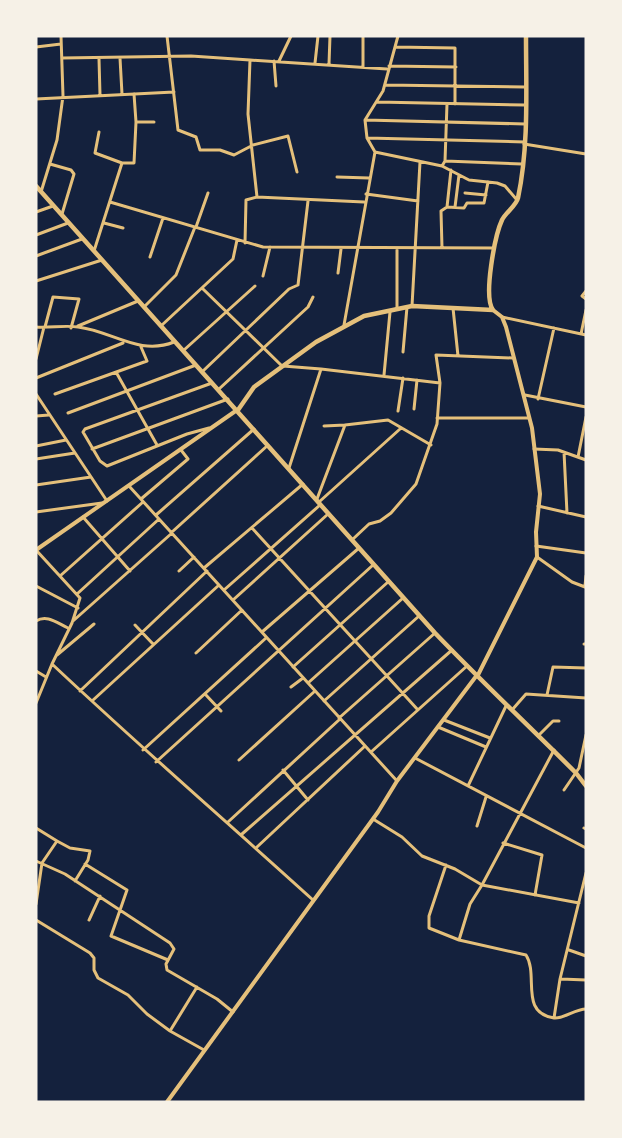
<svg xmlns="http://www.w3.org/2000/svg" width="622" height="1138" font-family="'DejaVu Sans',sans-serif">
<rect width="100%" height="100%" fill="#14213d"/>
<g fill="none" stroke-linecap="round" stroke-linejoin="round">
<path stroke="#e5c07b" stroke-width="3" d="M167,36l11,94 18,7 4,13h20l14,5 19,-10 35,-9 9,36
M36,47l25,-3
M395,47l60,1v56
M62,58l129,-2 59,4 -2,54 9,83 -11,3 -1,43
M120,58l2,36
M99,59l1,36
M250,60l137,9
M274,61l2,25
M279,61l12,-25
M315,63l3,-27
M329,64l1,-28
M389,66l67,1
M363,67v-31
M385,85l140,2
M134,94l2,28h18
M36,99l138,-7
M377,102l148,3
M365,120l160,4
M367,138l158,4
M524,144l62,10
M375,152l67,14 27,14 28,3 8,3 12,14
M445,161l77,3
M122,163h12l2,-41
M50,164l21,6 3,4 -12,40
M442,166l3,-5 2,-57
M337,177l32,1
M41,192l16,-52 6,-44 -2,-60
M465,193l21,2
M366,194l52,7
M257,197l107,5
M110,202l153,45 231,1
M447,207l17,1 3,-5h17l4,-21
M455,207l4,-32
M36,212l17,-6
M104,223l19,5
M196,227l12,-34
M36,235l32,-12
M442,248l-1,-37 6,-4 4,-37
M94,251l28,-88 -27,-10 4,-21
M36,256l46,-17
M150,257l13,-39
M338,273l3,-24
M263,276l7,-29
M36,281l66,-21
M202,288l80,78
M586,291l-4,5 4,3
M145,306l31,-31 19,-48
M412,306l8,-144
M397,308v-58
M453,308l5,48
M502,317l84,18
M162,325l71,-66 4,-19
M344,325l31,-173 -8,-14 -2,-18 18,-29 15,-55
M78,326l60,-25
M36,327c14,1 29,-2 42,0 34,4 61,29 96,15
M45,327l8,-30 26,2 -8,29
M581,334l5,-24
M184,350l71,-64
M403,352l4,-45
M36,359l8,-32
M283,366l38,3 -32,99
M321,369l119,14
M203,371l86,-82 9,-4 10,-84
M116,372l41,73
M384,375l6,-63
M36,378l87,-35
M219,389l89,-82 5,-10
M36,394l71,107
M55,394l92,-33 -6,-14
M525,395l61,12
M538,399l16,-71
M414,409l3,-29
M398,411l5,-33
M68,413l128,-48
M36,416l13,-1
M437,418h92
M324,426l21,-1
M209,428l-22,6 -80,32 -7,-5 -17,-29 2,-3 127,-46
M36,446l30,-6
M92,449l136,-50
M534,449l24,1 28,10
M564,452l3,61
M578,457l8,-40
M36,459l39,-6
M36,485l55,-8
M129,486l268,295
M141,499l47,-40 -7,-9
M317,499l28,-74 43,-5 43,25
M319,502l81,-73
M538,506l48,11
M36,512l66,-9
M156,515l98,-86
M83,517l47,54
M252,528l166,182
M172,532l95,-86
M353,539l16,-15 11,-3 11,-8 25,-29 21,-60 3,-41 -4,-28 77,3
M536,546l50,7
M36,550l44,48 -8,25 -20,41
M537,557l35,25 13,5
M204,568l99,-84
M179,571l15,-14
M60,576l83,-74
M36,586l42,22
M585,586l1,-10
M224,590l96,-85
M77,594l82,-75
M233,600l95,-86
M36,621c11,-7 21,2 32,7
M73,621l99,-88
M135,625l18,19
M262,632l97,-84
M584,644h2
M196,653l46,-43
M57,655l37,-31
M293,667l95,-85
M36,671l10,6
M308,683l95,-85
M291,687l12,-9
M80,691l127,-120
M205,694l16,17
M547,695l6,-28 33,1
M92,701l127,-116
M324,701l95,-85
M36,703l16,-39c86,81 174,157 261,236
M512,710l14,-16 60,4
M339,718l96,-85
M444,720l46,18
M438,727l48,20
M538,736l15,-15h6
M143,750l123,-112
M371,752l96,-86
M415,758l171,90
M239,760l76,-69
M156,762l217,-197
M283,770l25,30
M468,786l38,-80
M564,790l15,-22 7,-33
M373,819l29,18 20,19 33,13 27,16 97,18
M228,822l112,-103
M477,826l9,-29
M36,828l21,13 -15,22 -6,41
M584,828l2,1
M242,834l210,-184
M57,841l13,7 20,3 -2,9 -13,21
M503,843l39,12 -7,40
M257,847l108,-101
M36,861l29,13 105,69 4,6 -8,15 1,6 50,29 16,13
M85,864l42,26 -16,46 57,24
M446,865l-17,51v12l30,12 67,15c13,20 -7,58 28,63 10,1 21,-9 32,-9
M36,920l54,33 4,5v12l4,8 30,17 19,19 23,17 34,19
M89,920l11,-24
M459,940l11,-36 12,-19 72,-135
M569,950l17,6
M561,979l25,1
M554,1018l6,-39 26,-106
M170,1031l27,-44"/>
<path stroke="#e5c07b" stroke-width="4" d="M36,550l201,-140
M478,675l59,-118 -1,-25 4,-38 -8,-66 -26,-101 -4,-10 -9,-7
M167,1102l211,-290 19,-31 80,-106"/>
<path stroke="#e5c07b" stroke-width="4.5" d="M238,410l16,-23 62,-45 48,-26 48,-10 81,4c-10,-13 2,-75 9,-90 4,-8 14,-14 16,-22 11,-52 8,-109 8,-162"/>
<path stroke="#e5c07b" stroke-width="4.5" d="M36,186l399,447c46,48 94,93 141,140l10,13"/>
</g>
<rect width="622" height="1138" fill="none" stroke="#f6f1e7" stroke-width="75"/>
</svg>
